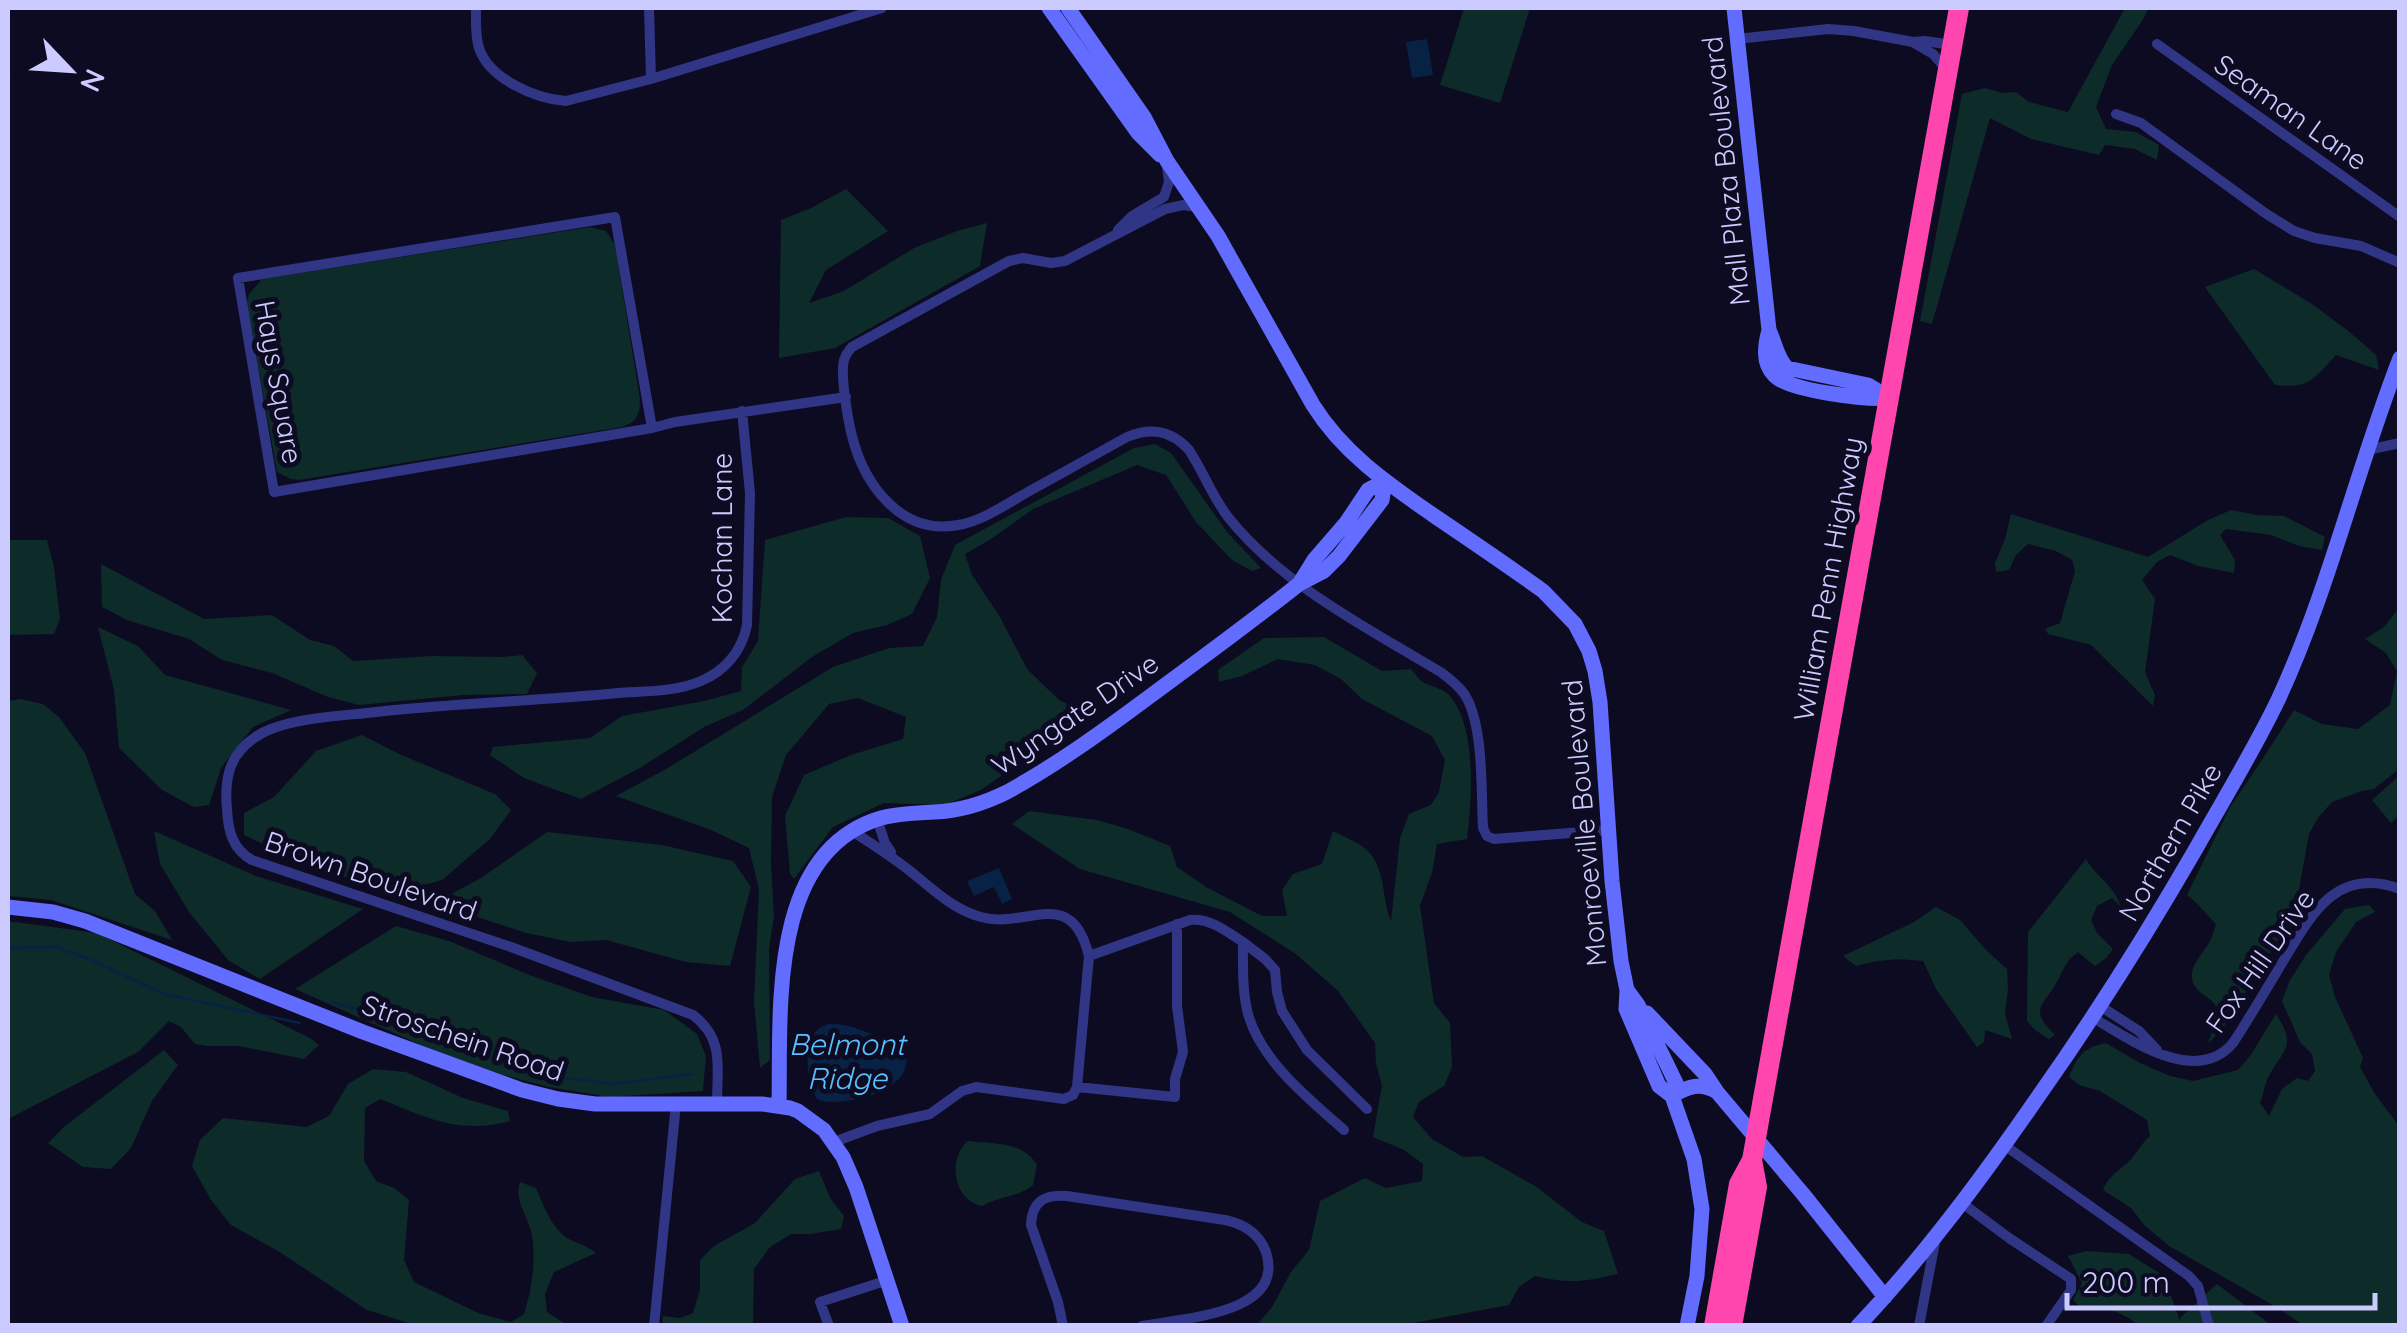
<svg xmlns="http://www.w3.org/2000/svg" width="2407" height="1333" font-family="Quicksand,sans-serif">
<rect width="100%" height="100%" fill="#0d0b21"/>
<path fill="#0d2b28" d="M1464,8h66l-30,95 -60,-18z
M2125,8h24l-7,13 -30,44 -16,42 10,22 30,3 23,13 -2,15 -22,-11 -30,-4 -6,10 -68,-16 -41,-21 -58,206 -12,-3 42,-227 23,-6 17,5 14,-1 13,10 39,10z
M846,189l42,42 -62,39 -17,33 35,-12 70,-43 43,-17 30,-8 -7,43 -145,82 -56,10 2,-138 30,-12z
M590,227l16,4 9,14 25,154c0,15 -3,23 -18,28l-323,53 -8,-1 -14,-7 -30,-169 2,-9 13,-15z
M2254,269l58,35 35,26 29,25 3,15 -43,-15c-22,24 -27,34 -61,30l-70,-98z
M1155,444l16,9 56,79 34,36 -9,3 -20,-11 -36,-38 -30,-47 -29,-10 -104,44 -42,30 -26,15 7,21 28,42 27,52 32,31 30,15 -108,75 -36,15 -61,-2 -51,24 -39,52 -4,-5 -5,-58 19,-41 47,-20 52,-16 3,-22 -48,-19 -29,6 -43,51 -14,42 -1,67 3,52 -5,33 1,111 -10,8 -6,-66 5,-112 -10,-42 -38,-18 -95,-34 50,-27 167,-102 56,-19 34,-2 14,-29 4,-37 14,-35 179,-97z
M2231,510l26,5 27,1 41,21 -3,13 -23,-4 -28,-11 -45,-6 -6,6 15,25 -1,13 -36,-7 -28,-11 -13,7 -15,18 13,19 -10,73 10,23 -2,11 -62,-61 -43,-11 -3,-5 15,-6 15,-52 -3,-11 -16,-9 -28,-7 -12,11 -7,15 -13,2 -1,-9 10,-24 6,-25 137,43 60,-37z
M846,517l42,1 32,18 10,42 -18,36 -25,11 -34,8 -41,24 -69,53 -39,17 -64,41 -59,31 -57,-21 -34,-23 3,-8 97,-9 32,-22 82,-15 37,-10 1,-24 16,-26 7,-101z
M8,540h39l7,27 6,52 -6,15 -46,1z
M101,564l103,55 68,-4 38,25 24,6 19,15 79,-5 71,1 19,-2 15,18 -10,21 -64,1 -104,10 -31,-8 -56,-24 -50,-13 -33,-21 -62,-19 -25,-13z
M2399,608v161l-25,20 -12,2 -30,11 -14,16 -9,16 -13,72 -11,23 -62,99 -15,16 11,-33c-7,-14 -13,-12 -22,-22 -13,-15 1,-30 10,-43 4,-6 7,-14 9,-22 -10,-10 -17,-20 -29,-29l43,-88 32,-47 32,-50 28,14 36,5 32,-24 7,-34 -11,-18 -21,-14 19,-12z
M98,627l40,19 27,29 126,35 -38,17 -32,41 -12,37 -15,2 -32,-17 -43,-42 -5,-58z
M1324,637l58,34 29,-2c1,1 9,11 10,12 9,6 20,6 28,14 28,30 23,105 18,144l-30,5 -5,29 -12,32 14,98 16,20 2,44 -8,19 -25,16 -6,15 19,22 31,18 19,-1 53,30 47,36 22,9 14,43c-34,8 -49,10 -83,2l-16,11 -10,18 -107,20h-145l15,-18 19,-35 18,-22 11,-49 45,-23 21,10 36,-7 1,-17 -19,-14 -31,-13 9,-52 -6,-21 -1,-21 -37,-52 -42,-37 -66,-42 -150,-43 -68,-45 17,-13 68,9 31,9 42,17 7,21 29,20 56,29h25l-5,-26 11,-16 29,-10 11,-33c11,6 28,12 36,21 17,20 13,48 22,69l9,-83 9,-24 22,-9 8,-13 6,-32 -13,-24 -70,-37 -21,-20 -26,-14 -37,-6 -36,17 -23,6 -1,-12 46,-32z
M21,699l22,5 16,13 26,36 50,141 20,17 17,29 -121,-40 -43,-4v-195z
M362,735l37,19 96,40 16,16 -21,29 -48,41 -51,14 -101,-37 -46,-22v-22l30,-16 42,-46z
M2399,776v39l-8,8 -19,-23z
M154,831l102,45 107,33 -103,70 -32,-19 -39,-48 -29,-48z
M547,832l115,13 71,16 18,26 -21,79 -44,-4 -80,-22 -35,2 -45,-9 -73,-24v-16l28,-15z
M2086,859c11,19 29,27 35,48l-9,-9 -15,8 -6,14 6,13 16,16 -7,9 -11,8 -17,-14c-11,8 -13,14 -19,26 -13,27 -33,29 -4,57l-6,4 -14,-9 -8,-9 1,-89z
M2369,905l6,7 -19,10 -20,30 -7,23 6,22 28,61 -3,9 15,27 24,32v199h-96l-25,-17 -109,-62 -24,-20 -14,-18 -28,-18c6,-16 20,-21 30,-33 6,-8 10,-15 17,-21l-3,-16 -47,-29 -21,-6 -10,-8c9,-22 14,-29 37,-34l34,20 30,13 23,5 45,-11 12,-14 26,-42c23,35 5,36 -9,66 -3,7 -4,16 -7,23l9,13 13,-27 15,-11 11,3 7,-10 -3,-17 -12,-12 -18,-41 8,-21 16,-25 39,-46z
M1936,907l24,13 26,30 21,19 1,20 -3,25 7,25 -27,-9 -1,12 -7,5 -41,-58 -13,-28c-24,-3 -44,-2 -67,5l-13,-10 71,-34z
M8,921l89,12 213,105 9,7 -15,14 -65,-13h-32l-12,-2 -14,-17 -12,-6 -31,31 -130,67z
M396,926l53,15 83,35 60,21 72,13 33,24 9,22 -3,35 -94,6 -60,-10 -46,-12 -73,-26 -135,-60z
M164,1050l14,15 -26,36 -21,47 -20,21 -28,-2 -35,-24 17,-17z
M373,1069l33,3 57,26 45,13 2,10c-50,14 -85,-4 -130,-22l-15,9 -1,53 12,20 18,7 15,12 -5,60 10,22 64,31 33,9 13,-8c8,-25 12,-53 8,-79 -4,-19 -18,-33 -12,-53l16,6c7,16 15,39 31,50 10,6 20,7 29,15l-42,19 -9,22 2,18 20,13h-152l-48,-15 -89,-59 -47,-26 -20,-25 -19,-34 8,-26 23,-22 83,9 23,-11 19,-32z
M968,1141c26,3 55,0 69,24l-4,20c-15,13 -35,11 -51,21 -29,-6 -35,-47 -14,-65z
M819,1171l11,27 14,18 -3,13 -30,5h-20l-21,13 -16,22 -1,56h-91l1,-9 17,2 13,-5 7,-23v-30l14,-14 41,-23 40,-44z
M2086,1251l43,3 35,22 16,45 1,-4 36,-33 54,41h-133c-17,-15 -35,-17 -57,-17l-8,-8 9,-17 -14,-27z"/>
<path fill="#072244" d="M1427,39l6,36 -21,3 -6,-36z
M999,868l13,31 -10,5 -8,-17 -20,9 -7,-15z
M828,1024c17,-1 31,5 47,11 7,2 16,4 22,9 8,4 11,12 9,20 -3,30 -65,43 -88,36 -11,-14 -15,-50 -4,-66 5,-7 7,-7 14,-10z"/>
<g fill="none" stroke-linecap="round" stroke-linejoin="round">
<path stroke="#072244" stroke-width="2.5" d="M8,948l48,-1 33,12 75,35 136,29
M331,1002l55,14 140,57 88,11 78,-10"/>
<path stroke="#313585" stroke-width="10" d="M476,8c0,13 -1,27 3,40 10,31 57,51 87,53l85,-22 231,-71
M649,8l2,71
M1737,39l91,-10 26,2 59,11 12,-1 27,4
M1914,43l19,11 14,16
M2157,44l243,173
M2116,114l25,9 124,90 29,18 21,7 46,8 39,17
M1198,207l-15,-2 -18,4 -100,52 -14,2 -28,-5 -14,3 -157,86c-5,6 -6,6 -8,13 -4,15 4,60 8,76 12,48 49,100 106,89 24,-4 47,-20 68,-32 34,-19 67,-37 101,-56 24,-10 44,-7 62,13 14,21 23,46 39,67 55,69 140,111 214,156 8,6 17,13 23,22 19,31 16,96 18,133l4,8 7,3 114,-9
M1118,230l14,-14 32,-19 5,-15 -2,-15
M652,428l-37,-211 -377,61 36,214 378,-64 23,-6 171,-25
M2367,450l33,-7
M877,819l8,24 6,9
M852,831c20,13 39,25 58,40 23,18 42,38 71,46 46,13 90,-34 108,39l-12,131
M1243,942l22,17 10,11 2,22 5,19 25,39 60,59
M1089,956l101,-36c20,-2 36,11 53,22 0,23 -1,49 5,72 13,47 61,85 96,116
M2100,1006l39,25 18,19
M2092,1017c37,22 104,70 141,26 17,-26 33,-53 49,-80 28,-46 53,-98 118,-74
M1077,1087l98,10v-18l8,-27 -6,-46v-82
M717,1104c0,-36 8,-65 -24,-89l-182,-68 -259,-87c-20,-11 -24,-30 -25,-51 -2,-20 -1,-42 13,-58 7,-9 20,-18 31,-22 32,-12 70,-13 105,-17 80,-9 161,-11 242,-19 27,-2 58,-1 83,-12 24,-10 41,-30 46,-56l3,-132 -8,-82
M834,1142l43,-16 53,-12 32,-23 14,-4 88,12 9,-4 4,-8
M2004,1145l185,131 9,10 11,40
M1962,1203l47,35 62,41v11l-25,36
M654,1326l22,-222
M829,1326l-9,-24 65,-21
M1063,1326l-5,-24 -27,-77c1,-24 14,-31 36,-29l158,24c19,4 34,13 41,32 20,63 -85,66 -124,74
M1919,1326l17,-89"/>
<path stroke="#626cff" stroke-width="15" d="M1049,8l89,125 22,22
M1068,8l76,109 23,44 51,75 95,169c30,48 74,78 120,110 37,25 74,50 110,76l32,33 14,27 6,20 5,31 12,179 9,80 6,29 -1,19 33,77 13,10
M1734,8l35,322c-4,15 -7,33 5,45 14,16 93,25 115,23
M1769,330c6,12 8,28 18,38l81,17 21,13
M1299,584l15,-24 32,-37 22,-33 17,-9
M8,907l45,5 32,9 278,111 159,58 36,9 37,5h167l28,4 8,3 26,19 19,27 13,30 46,139
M1627,990l11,15 38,78 -4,13 22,63 8,50 -5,67 -10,50
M1647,1013l58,61 12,18
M1672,1096c16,-10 29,-14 45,-4l86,102 82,103
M779,1106c2,-94 -12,-254 102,-288 18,-5 35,-5 53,-6 26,-1 49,-8 73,-20 51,-28 99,-63 146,-98 49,-36 98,-72 146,-110l25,-13 15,-15 43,-56 3,-19
M1858,1326c68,-72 126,-151 182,-232 55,-78 106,-159 154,-242 28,-50 59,-100 84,-152 51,-110 78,-229 122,-342"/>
<path stroke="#ff46af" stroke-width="20" d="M1714,1326l25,-142 13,-24 207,-1152
M1732,1326l25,-139 -5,-27"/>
</g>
<g text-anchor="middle" stroke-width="10" stroke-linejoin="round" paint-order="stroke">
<g font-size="28" fill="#cccbff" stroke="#0d0b21">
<text transform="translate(2291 112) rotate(35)" y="10">Seaman Lane</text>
<text transform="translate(1726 171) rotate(-96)" y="10">Mall Plaza Boulevard</text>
<text transform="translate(279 382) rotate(80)" y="10">Hays Square</text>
<text transform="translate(722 538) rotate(-90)" y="10">Kochan Lane</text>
<text transform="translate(1828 579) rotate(-80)" y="10">William Penn Highway</text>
<text transform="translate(1075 714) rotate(-34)" y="10">Wyngate Drive</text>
<text transform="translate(1584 823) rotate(-95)" y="10">Monroeville Boulevard</text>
<text transform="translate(2170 842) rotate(-60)" y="10">Northern Pike</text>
<text transform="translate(371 876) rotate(19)" y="10">Brown Boulevard</text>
<text transform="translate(2260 961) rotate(-55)" y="10">Fox Hill Drive</text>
<text transform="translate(463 1038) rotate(19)" y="10">Stroschein Road</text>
</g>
<g font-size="30" font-style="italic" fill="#59c1ff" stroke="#0d0b21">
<text x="847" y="1055">Belmont<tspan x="847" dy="34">Ridge</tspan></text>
</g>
</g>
<rect width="2407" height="1333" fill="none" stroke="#cccbff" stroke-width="20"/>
<g transform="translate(70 70) rotate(115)" stroke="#0d0b21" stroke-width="8" paint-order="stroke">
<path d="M0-8L18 38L0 25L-18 38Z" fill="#cccbff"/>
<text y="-15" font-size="28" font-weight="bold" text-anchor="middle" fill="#cccbff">N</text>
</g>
<path d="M2067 1293v15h308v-15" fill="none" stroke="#cccbff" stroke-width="5"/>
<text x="2082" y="1293" font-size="30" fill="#cccbff" stroke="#0d0b21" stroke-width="8" paint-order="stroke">200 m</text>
</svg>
